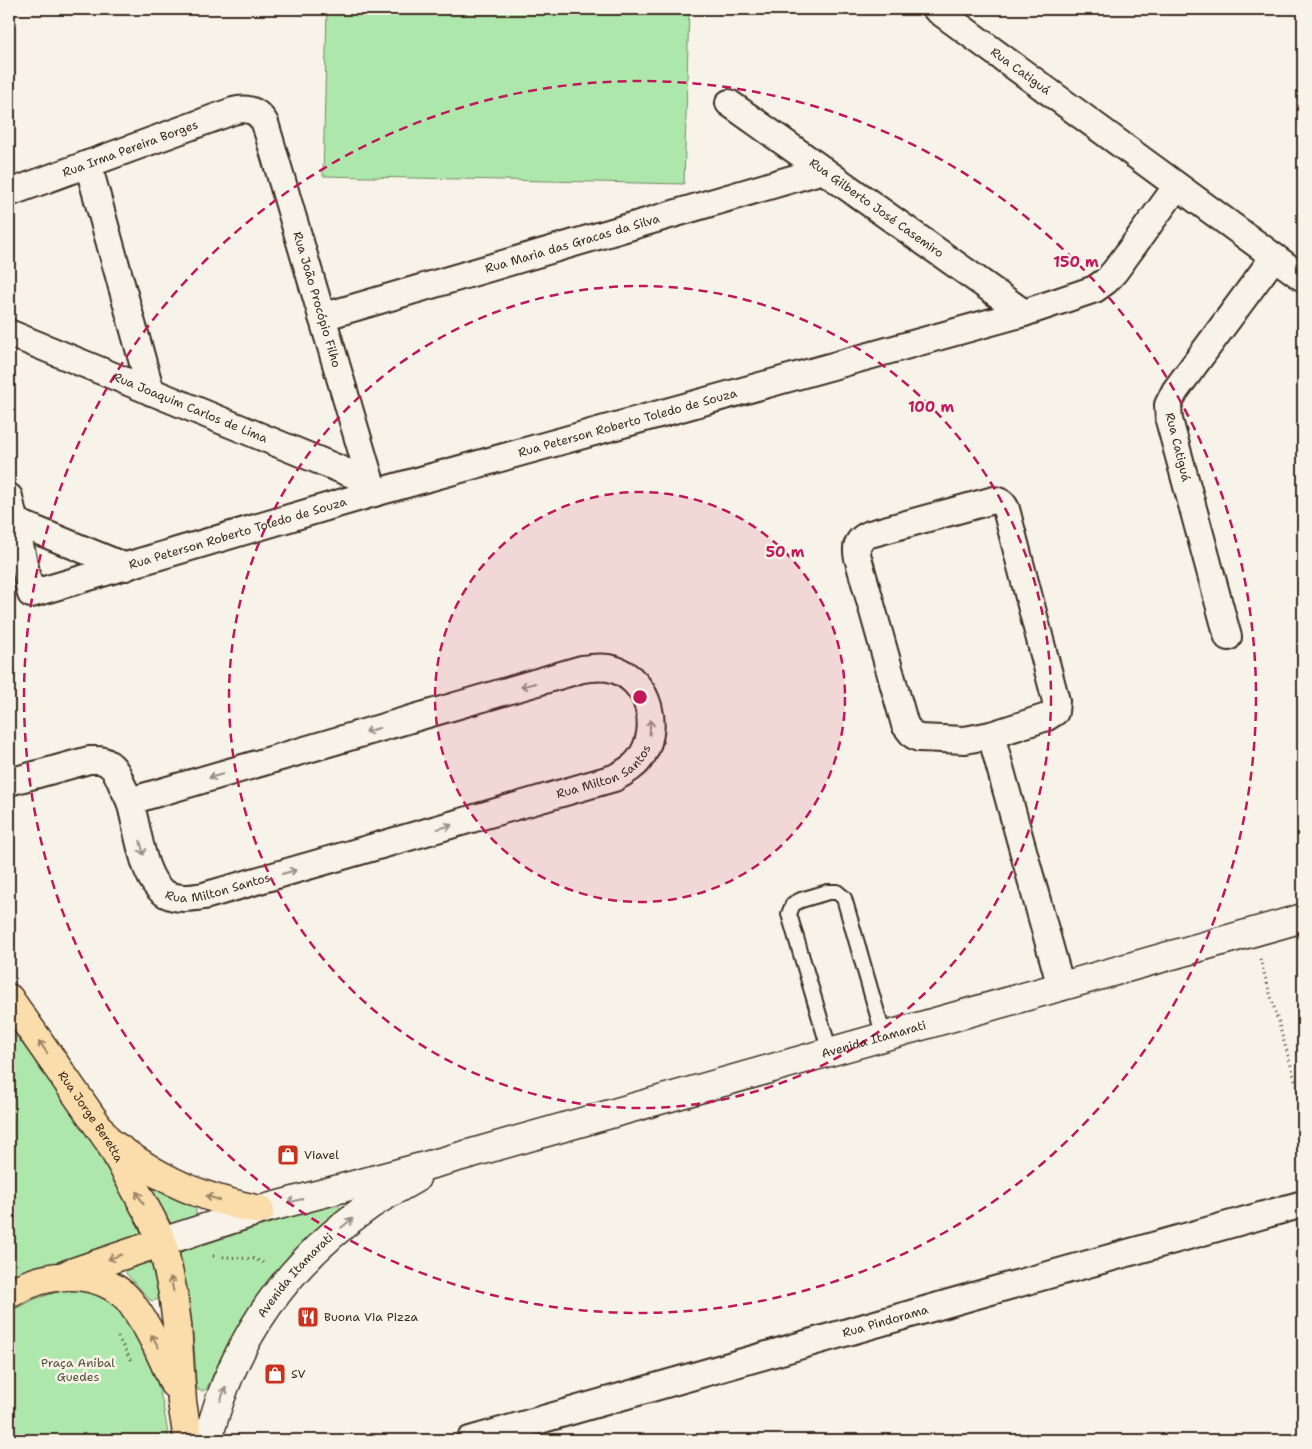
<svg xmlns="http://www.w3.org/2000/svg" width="1312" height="1449" font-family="'Shantell Sans',sans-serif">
<rect width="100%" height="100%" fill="#f7f3e8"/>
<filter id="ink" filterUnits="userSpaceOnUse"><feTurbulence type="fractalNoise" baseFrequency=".02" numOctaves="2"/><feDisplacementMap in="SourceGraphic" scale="10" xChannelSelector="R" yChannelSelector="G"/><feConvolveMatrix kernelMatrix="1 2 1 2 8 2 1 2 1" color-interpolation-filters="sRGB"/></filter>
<g filter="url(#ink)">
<path fill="#aee7ab" stroke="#748864" d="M327,9h362l-5,175 -361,-8z
M9,1026l80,107 54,96 -2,5 -132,44z
M152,1189h3l38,17 3,4v4l-3,4 -21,6 -22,-30z
M332,1203c5,0 7,2 9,6l-3,5c-22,19 -45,39 -64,61 -29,34 -49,73 -67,113l-4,3 -5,-1 -2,-6c-1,-44 -6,-85 -16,-128l1,-4z
M147,1263h4l1,3 7,28 -1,5 -5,2 -3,-1 -24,-27 1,-3 2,-2z
M70,1288l21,1 33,19 26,51 6,20 7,25 6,36h-160v-128l26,-13z"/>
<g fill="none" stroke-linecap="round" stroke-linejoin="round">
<g stroke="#3b2a1e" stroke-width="18">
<path id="service" d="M830,1052l-41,-138 4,-10 8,-4 27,-8h9l7,6 40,139"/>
</g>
<g stroke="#3b2a1e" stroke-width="30">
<g id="minor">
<path id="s1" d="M936,9l367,269"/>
<path id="s2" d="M729,103l295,210"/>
<path d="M88,164l63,228"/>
<path id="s3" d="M9,193l224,-82c15,-4 24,-1 32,12l109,370"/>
<path id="s4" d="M322,317l501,-147"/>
<path id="s5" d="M9,333l362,149"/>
<path id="s6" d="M9,497l22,97 343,-101 650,-180 71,-24 11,-8 9,-10 62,-85"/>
<path d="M994,500c7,1 9,3 12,9l50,192 -1,11 -8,5 -56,18 -26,5 -46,-2 -6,-3 -8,-10 -47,-167c-3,-12 0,-19 12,-24z"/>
<path d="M14,521l112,46"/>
<path d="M1228,637l-59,-217 -1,-15 7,-14 99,-134"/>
<path d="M991,735l70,252"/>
<path id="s7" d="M9,782l80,-22c6,0 13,-1 18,3 8,4 12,14 15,22 3,6 6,11 8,17 8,25 12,79 36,92 12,6 25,4 38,2l410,-118c10,-5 19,-10 25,-18 23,-30 11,-80 -26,-91 -10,-3 -20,-1 -31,0l-452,132"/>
<path id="s8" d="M470,1440l521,-149 312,-87"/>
</g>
</g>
<g stroke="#3b2a1e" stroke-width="31">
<g id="secondary">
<path id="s9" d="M162,1242l98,-32 184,-49 859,-243"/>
<path id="s10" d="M208,1440c24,-99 78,-176 162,-235 15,-10 31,-18 46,-27"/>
</g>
</g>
<g stroke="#3b2a1e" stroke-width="31">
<g id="primary">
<path id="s11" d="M9,998l101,145 42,77 10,22 11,51 4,31 5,78 6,38"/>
<path d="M114,1145c16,11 32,23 50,32 30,17 63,26 96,33"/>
<path d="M68,1274l94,-32"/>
<path d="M9,1294c35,-21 82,-27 115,1 5,4 10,12 14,18 15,22 25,46 36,71"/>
</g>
</g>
<path stroke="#3b2a1e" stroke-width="3" stroke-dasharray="1 4" stroke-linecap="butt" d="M1260,959l43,148
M213,1256l42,3 11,5
M118,1337l14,26"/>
<use href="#service" stroke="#f7f3e8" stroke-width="14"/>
<use href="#minor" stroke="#f7f3e8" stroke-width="26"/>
<use href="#secondary" stroke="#f7f3e8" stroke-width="28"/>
<use href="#primary" stroke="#faddab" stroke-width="28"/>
</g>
<defs><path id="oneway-shaft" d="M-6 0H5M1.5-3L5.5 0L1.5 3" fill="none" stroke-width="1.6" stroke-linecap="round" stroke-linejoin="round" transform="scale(1.25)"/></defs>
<g stroke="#998e83">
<use href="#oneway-shaft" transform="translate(528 685) rotate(164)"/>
<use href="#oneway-shaft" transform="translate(650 727) rotate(-87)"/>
<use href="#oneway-shaft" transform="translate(372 730) rotate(164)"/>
<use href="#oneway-shaft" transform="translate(216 776) rotate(164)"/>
<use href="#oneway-shaft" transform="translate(445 827) rotate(-16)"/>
<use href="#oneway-shaft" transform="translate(142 848) rotate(76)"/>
<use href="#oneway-shaft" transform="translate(289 872) rotate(-16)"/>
<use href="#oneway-shaft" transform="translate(295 1201) rotate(165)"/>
<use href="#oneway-shaft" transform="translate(347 1223) rotate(-39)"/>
<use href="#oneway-shaft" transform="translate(223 1394) rotate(-70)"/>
</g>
<g stroke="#9a8464">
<use href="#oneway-shaft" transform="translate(43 1047) rotate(-125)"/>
<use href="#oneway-shaft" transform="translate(140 1198) rotate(-119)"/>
<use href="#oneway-shaft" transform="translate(213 1198) rotate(-162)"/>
<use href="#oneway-shaft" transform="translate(115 1257) rotate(160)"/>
<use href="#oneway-shaft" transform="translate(172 1284) rotate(-101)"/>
<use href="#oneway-shaft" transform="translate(155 1341) rotate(-119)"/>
</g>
</g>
<circle cx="640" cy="697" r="205" fill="#c2185b" fill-opacity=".12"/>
<g fill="none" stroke="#c2185b" stroke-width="2.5" stroke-dasharray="9 6">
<circle cx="640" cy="697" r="205"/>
<circle cx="640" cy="697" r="411"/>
<circle cx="640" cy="697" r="616"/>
</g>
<defs>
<g id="shop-square" transform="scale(1.125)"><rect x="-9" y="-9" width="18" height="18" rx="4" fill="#c8321e" stroke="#f7f3e8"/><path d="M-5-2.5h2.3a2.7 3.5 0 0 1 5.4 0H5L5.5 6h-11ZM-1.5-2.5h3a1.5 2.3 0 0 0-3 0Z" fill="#fff"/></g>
<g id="restaurant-square" transform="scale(1.125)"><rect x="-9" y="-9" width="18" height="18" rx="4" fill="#c8321e" stroke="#f7f3e8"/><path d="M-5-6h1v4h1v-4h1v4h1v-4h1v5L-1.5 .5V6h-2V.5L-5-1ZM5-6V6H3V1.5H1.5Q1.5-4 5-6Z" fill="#fff"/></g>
</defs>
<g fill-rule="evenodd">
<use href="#shop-square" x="288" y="1155"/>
<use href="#restaurant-square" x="308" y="1317"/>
<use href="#shop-square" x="275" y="1374"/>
</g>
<g text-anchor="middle" stroke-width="5" stroke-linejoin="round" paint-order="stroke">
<g font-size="12" fill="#3b2a1e" stroke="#f7f3e8">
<text dy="4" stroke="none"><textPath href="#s1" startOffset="105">Rua Catiguá</textPath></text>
<text dy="4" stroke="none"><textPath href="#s3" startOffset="129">Rua Irma Pereira Borges</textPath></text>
<text dy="4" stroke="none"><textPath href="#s2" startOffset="181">Rua Gilberto José Casemiro</textPath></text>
<text dy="4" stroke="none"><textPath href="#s4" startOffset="261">Rua Maria das Gracas da Silva</textPath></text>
<text dy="4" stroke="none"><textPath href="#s3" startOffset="460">Rua João Procópio Filho</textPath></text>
<text dy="4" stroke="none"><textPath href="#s5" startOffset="196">Rua Joaquim Carlos de Lima</textPath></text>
<text dy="4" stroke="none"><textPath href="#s6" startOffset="720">Rua Peterson Roberto Toledo de Souza</textPath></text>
<text transform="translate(1178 447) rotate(76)" y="4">Rua Catiguá</text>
<text dy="4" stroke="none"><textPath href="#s6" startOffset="315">Rua Peterson Roberto Toledo de Souza</textPath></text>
<text dy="4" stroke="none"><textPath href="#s7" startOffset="708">Rua Milton Santos</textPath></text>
<text dy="4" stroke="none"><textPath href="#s7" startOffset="302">Rua Milton Santos</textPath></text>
<text dy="4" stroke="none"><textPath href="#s9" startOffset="740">Avenida Itamarati</textPath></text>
<text dy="4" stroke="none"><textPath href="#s11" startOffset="144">Rua Jorge Beretta</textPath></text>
<text dy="4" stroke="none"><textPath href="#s10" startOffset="189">Avenida Itamarati</textPath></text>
<text dy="4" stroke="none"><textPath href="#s8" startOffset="432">Rua Pindorama</textPath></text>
</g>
<g font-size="12" fill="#3b2a1e" stroke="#f7f3e8" text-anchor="start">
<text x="304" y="1159">Viavel</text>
<text x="324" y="1321">Buona Via Pizza</text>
<text x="291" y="1378">SV</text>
</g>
<g font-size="12" fill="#52503a" stroke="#f7f3e8">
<text x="78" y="1367">Praça Aníbal<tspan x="78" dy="14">Guedes</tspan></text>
</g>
</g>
<circle cx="640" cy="697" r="8" fill="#c2185b" stroke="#f7f3e8" stroke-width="2.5"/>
<g font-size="15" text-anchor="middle" font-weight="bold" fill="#c2185b" stroke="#f7f3e8" stroke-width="5" stroke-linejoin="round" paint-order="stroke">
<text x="1076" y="267">150 m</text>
<text x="931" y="412">100 m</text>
<text x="785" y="557">50 m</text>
</g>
<rect width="1312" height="1449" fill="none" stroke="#f7f3e8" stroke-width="30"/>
<rect x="15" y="15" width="1282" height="1419" fill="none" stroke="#3b2a1e" stroke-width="2" filter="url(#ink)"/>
</svg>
